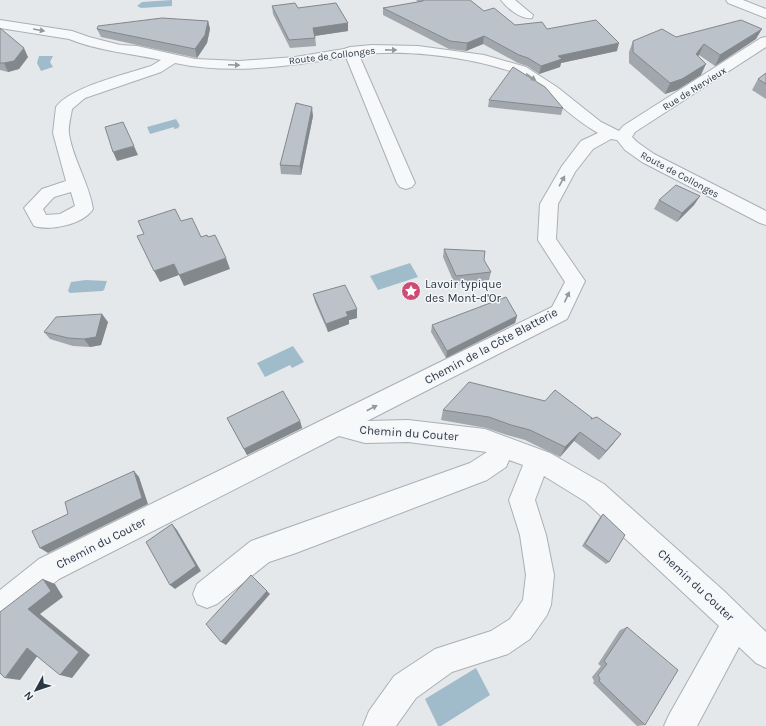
<svg xmlns="http://www.w3.org/2000/svg" width="766" height="726" font-family="Karla,sans-serif">
<rect width="100%" height="100%" fill="#e4e8eb"/>
<path fill="#a0bbca" d="M172,0v6l-31,2 -4,-2 5,-4z
M39,56h14l-3,6 3,5 -12,4 -4,-8z
M176,119l4,7 -2,1 1,1 -5,1v-2l-24,7 -3,-7z
M410,263l8,14 -40,13 -8,-14z
M86,280l21,1 -3,9 -2,1 -32,2 -2,-2 3,-9z
M293,346l11,16 -12,6 -2,-3 -25,12 -8,-14z
M476,668l14,27 -49,31h-3l-13,-27z"/>
<g fill="none" stroke-linecap="round" stroke-linejoin="round">
<g stroke="#a9b0b6" stroke-width="2">
<path id="minor" d="M501,0h14l18,15 -1,3c-11,2 -25,-10 -31,-18z
M726,0h17l23,9v9l-38,-15z
M0,20l72,11 17,6 31,8 17,1 58,13 44,2 56,-4 49,-8 6,-2 22,-2 46,1 66,9 42,12 31,20 44,35 18,9 4,-5 138,-88 5,-1v10l-131,85 -3,5 5,5 17,12 112,57v14l-6,-2 -118,-61 -17,-12 -8,-10 -6,-1 -18,10 -18,23 -17,32 -2,35 29,42 -18,38 -200,102 41,-1 77,9 65,24 54,31 120,107 42,41v36l-10,-5 -17,-16 -42,79h-33l5,-11 50,-89 -133,-124 -42,-26 -9,24 11,35 8,40 -3,30 -4,10 -17,24 -22,15 -56,18 -36,26 -20,28h-33l6,-15 25,-35 41,-27 56,-18 19,-12 13,-19 3,-25 -6,-40 -11,-35 14,-35 -14,-5 -3,7 -19,13 -191,73 -27,9 -52,42 -10,4 -10,-4 -4,-10 4,-10 54,-43 219,-78 17,-11 -79,-10 -43,1 -26,-7 -280,143 -49,39 -10,4v-32l39,-31 513,-252 13,-25 -27,-42 2,-36 22,-38 19,-25 17,-8c-29,-16 -51,-43 -81,-59 -5,-3 -11,-4 -17,-6 -40,-12 -100,-19 -141,-13l56,128 -3,4 -6,2 -6,-2 -3,-4 -51,-126c-56,9 -115,18 -171,6l-14,9 -76,26 -13,11c-1,7 -4,17 -3,25 4,26 20,49 24,75 -10,16 -43,22 -59,17l-10,-18 18,-19 24,-8 -13,-48 3,-26c14,-20 71,-33 95,-41l10,-6c-31,-7 -63,-9 -92,-21l-69,-11zM71,192l4,14 -15,8 -14,1 -3,-6 11,-12z"/>
</g>
<use href="#minor" fill="#f7f8fa" fill-rule="evenodd"/>
</g>
<path fill="#a1a7ad" d="M416,0h54l14,11 31,14 32,4 70,22 -56,12 -1,4 -21,7 -12,-8 -9,-3 -35,-19 -17,7 -17,-2 -66,-34v-7l35,-6z
M272,6l26,2 50,15v8l-33,5 1,10 -26,2 -17,-34z
M208,21l2,8 -3,14 -10,15 -96,-21 -4,-8z
M0,28l28,29 -9,12 -11,3 -8,-2z
M676,37l80,2 -41,27 -16,-11 -1,1 3,19 -24,15 -12,4 -36,-31v-11l4,-11z
M766,73v26l-14,-9 6,-11z
M489,100l74,8 -2,7 -73,-8z
M313,116l-12,59 -20,-1 -1,-9z
M700,196l-6,9 -17,17 -23,-13 5,-9z
M444,249l47,23 -2,8 -34,5 -12,-28z
M313,294l44,24 -8,2v4l-21,8 -13,-30z
M517,316l-2,7 -69,35 -15,-26 1,-7z
M108,322l-7,23 -11,2 -17,-1 -23,-7 -6,-7z
M443,410l148,9 30,15 -8,10 -14,16 -25,-19 -14,16 -35,-17 -18,-5 -21,-7 -45,-8z
M227,418l73,3 2,7 -55,27z
M603,514l6,48 -3,2 -24,-18 18,-29z
M627,627l18,98 -8,1 -44,-43 1,-2 -2,-4 9,-11 -3,-2 22,-34z"/>
<path fill="#83888d" d="M208,21l2,8 -3,14 -10,15 -2,-9z
M348,23v8l-34,5 -1,-8z
M762,29l-6,10 -41,27 5,-11z
M484,36l-1,8 -17,7 1,-8z
M619,43l-2,8 -56,12 -1,4 -21,7 2,-8 17,-10z
M704,44l-5,11 -8,10 5,-11z
M24,48l4,9 -9,12 -11,3 -4,-9z
M706,64l-5,11 -24,15 -12,4 5,-11z
M312,107l1,9 -12,59 -1,-9z
M134,146l4,9 -21,6 -4,-9z
M700,196l-6,9 -17,17 5,-9z
M226,258l4,11 -46,17 -5,-11z
M174,264l5,11 -19,7 -6,-11z
M357,309v9l-8,2v4l-21,8 -2,-8 20,-12z
M102,314l6,8 -7,23 -11,2 -6,-8z
M517,316l-2,7 -69,35 1,-7z
M300,421l2,7 -55,27 -3,-6z
M580,432l-6,9 -14,16 5,-10z
M621,434l-8,10 -14,16 7,-9z
M134,471l5,6 9,27 -100,49 -8,-5z
M172,524l5,6 24,41 -26,18 -5,-4z
M43,579l12,5 8,13 -23,17 50,41 -18,23 -12,-3 -32,-66z
M267,591l3,3 -44,51 -5,-3z
M27,648l14,3 -21,29 -15,-2z"/>
<path fill="#bbc2c9" stroke="#83888d" d="M423,0h47l14,11 10,-3 21,17 27,-3 5,7 49,-9 23,23 -61,13 4,3 -21,7 -13,-8 -9,-3 -35,-19 -17,7 -17,-2 -67,-33 40,-7z
M295,3l3,5 38,-5 12,20 -35,5 2,10 -26,2 -17,-34z
M162,18l46,3 -3,14 -10,14 -98,-20 1,-3z
M741,20l21,9 -42,26 -16,-11 -8,10 10,10 -24,15 -12,4 -37,-31v-11l29,-12 14,8z
M0,28l24,20 -10,13 -10,2h-4z
M513,67l32,20 18,21 -74,-8z
M766,73v11l-8,-5z
M296,103l16,4 -12,59 -20,-1z
M123,122l11,24 -21,6 -8,-25z
M676,185l24,11 -18,17 -23,-13z
M175,209l6,12 11,-3 9,19 6,-2 1,2 7,-2 11,23 -47,17 -5,-11 -20,7 -17,-35 7,-2 -6,-13z
M444,249l41,2 -1,9 7,12 -35,4z
M345,285l12,24 -11,3 2,4 -22,8 -13,-30z
M506,297l11,19 -70,35 -15,-26z
M102,314l-6,23 -12,2 -16,-1 -24,-6 12,-15z
M469,382l76,19 10,-11 37,28 -1,1 6,-2 24,17 -15,17 -26,-19 -15,15 -35,-17 -19,-5 -22,-8 -46,-7z
M283,391l17,30 -56,28 -17,-31z
M134,471l8,27 -102,50 -8,-17 36,-17 -3,-12z
M603,514l22,21 -16,27 -24,-18z
M172,524l24,42 -26,19 -24,-43z
M251,575l16,16 -46,51 -15,-18z
M43,579l8,12 -23,18 51,43 -19,23 -33,-27 -22,30 -5,-5v-61z
M627,627l51,43 -33,55 -46,-44 1,-2 -2,-4 9,-11 -3,-3z"/>
<defs><path id="oneway-solid" d="M-6-.8H1V-3.2L6.5 0L1 3.2V.8H-6Z"/></defs>
<g fill="#91989f">
<use href="#oneway-solid" transform="translate(39 30) rotate(10)"/>
<use href="#oneway-solid" transform="translate(391 50) rotate(1)"/>
<use href="#oneway-solid" transform="translate(234 65) rotate(2)"/>
<use href="#oneway-solid" transform="translate(531 77) rotate(34)"/>
<use href="#oneway-solid" transform="translate(562 181) rotate(-61)"/>
<use href="#oneway-solid" transform="translate(567 297) rotate(-65)"/>
<use href="#oneway-solid" transform="translate(372 408) rotate(-27)"/>
</g>
<defs>
<g id="sight-disc" transform="scale(1)"><circle r="9.5" fill="#cd4c74" stroke="#f4f6f9"/><path d="M0-6L1.8-2.2L6-1.7L2.9 1.2L3.7 5.4L0 3.3L-3.7 5.4L-2.9 1.2L-6-1.7L-1.8-2.2Z" fill="#fff"/></g>
</defs>
<g fill-rule="evenodd">
<use href="#sight-disc" x="411" y="291"/>
</g>
<g text-anchor="middle" stroke-width="3" stroke-linejoin="round" paint-order="stroke">
<g font-size="10" fill="#2b3844" stroke="#f4f6f9">
<text transform="translate(332 55) rotate(-7)" y="4">Route de Collonges</text>
<text transform="translate(694 88) rotate(-32)" y="4">Rue de Nervieux</text>
<text transform="translate(680 174) rotate(28)" y="4">Route de Collonges</text>
</g>
<g font-size="12" fill="#2b3844" stroke="#f4f6f9" text-anchor="start">
<text x="425" y="288">Lavoir typique<tspan x="425" dy="14">des Mont-d'Or</tspan></text>
</g>
<g font-size="12" fill="#2b3844" stroke="#f4f6f9">
<text transform="translate(491 346) rotate(-28)" y="4">Chemin de la Côte Blatterie</text>
<text transform="translate(409 433) rotate(4)" y="4">Chemin du Couter</text>
<text transform="translate(101 543) rotate(-27)" y="4">Chemin du Couter</text>
<text transform="translate(696 585) rotate(43)" y="4">Chemin du Couter</text>
</g>
</g>
<g transform="translate(36 690) rotate(230)" stroke="#f4f6f9" stroke-width="3" paint-order="stroke">
<path d="M0-3L7 15L0 10L-7 15Z" fill="#2b3844"/>
<text y="-6" font-size="11" font-weight="bold" text-anchor="middle" fill="#2b3844">N</text>
</g>
</svg>
